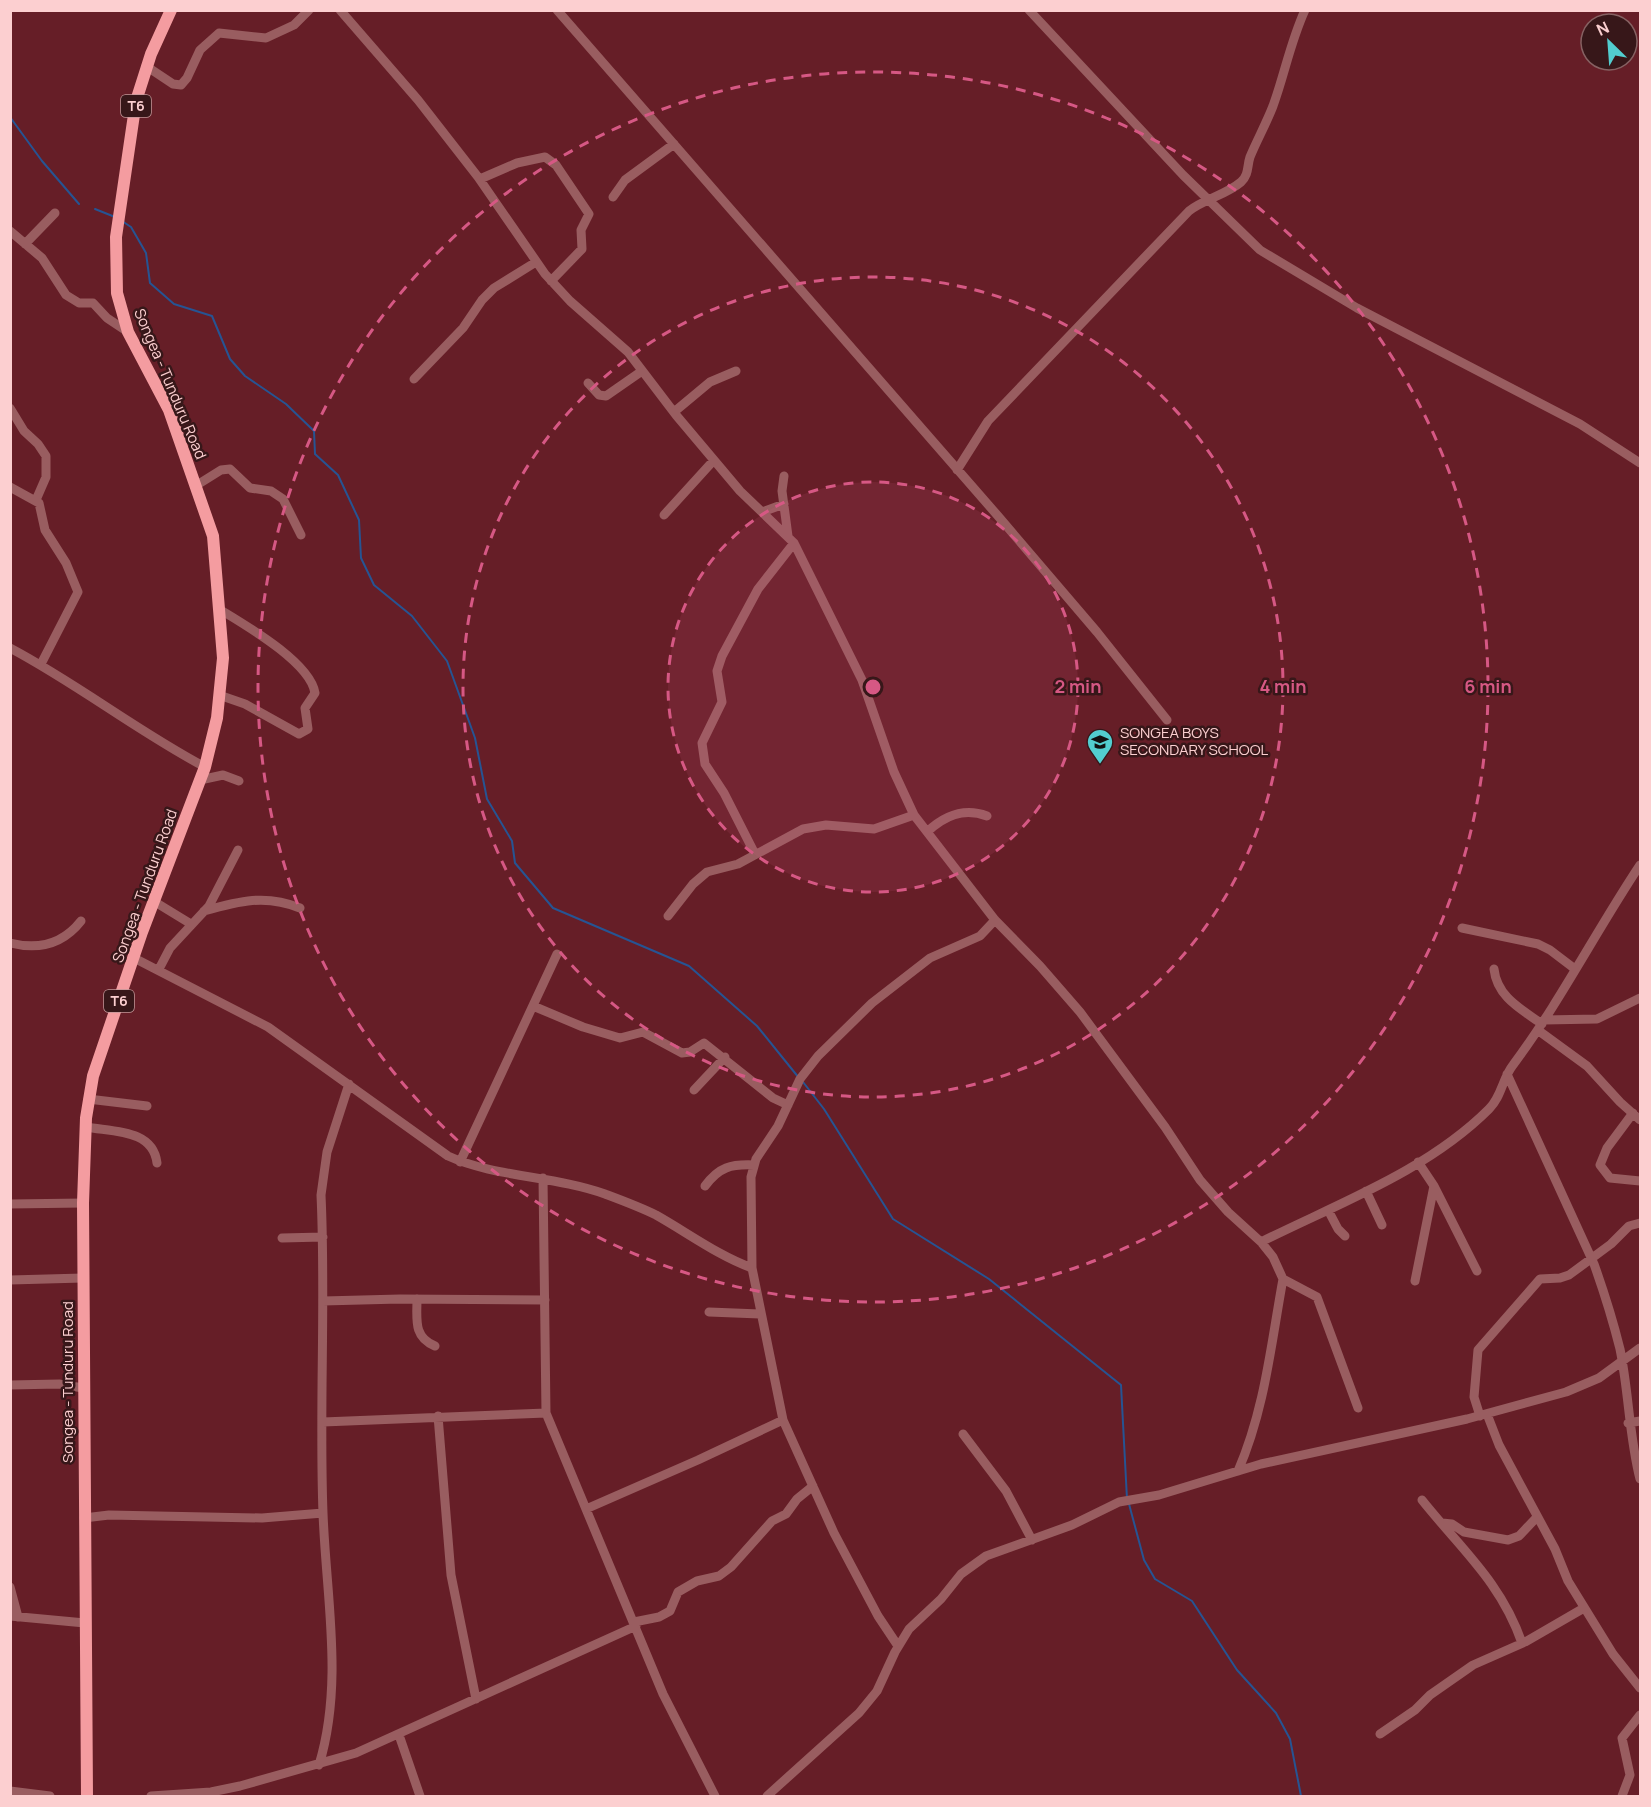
<svg xmlns="http://www.w3.org/2000/svg" width="1651" height="1807" font-family="Manrope,sans-serif">
<rect width="100%" height="100%" fill="#661e27"/>
<g fill="none" stroke-linecap="round" stroke-linejoin="round">
<path stroke="#265493" stroke-width="2" d="M10,117l32,44 37,43
M95,209l20,8
M122,221l9,6 15,26 4,30 24,21 38,12 18,43 15,17 41,28 28,27 1,23 23,21 21,45 2,38 13,27 38,31 35,45 28,77 12,61 25,42 3,22 38,45 136,58 68,60 42,52
M803,1082l21,27 69,110 96,60 132,106 6,114
M1129,1504l15,56 11,19 37,22 45,69 39,43 14,26 11,57"/>
<path stroke="#995d60" stroke-width="9" d="M340,10l78,90 60,77 67,97 25,27 58,51 48,63 64,76 54,52 68,137 32,92 20,43 81,105 45,46 40,46 85,115 35,53 28,32 33,30 12,15 10,22 34,18 41,111
M557,10l441,506 99,116 70,88
M1029,10l154,165 77,75 97,58 223,116 60,39
M146,66l27,18 8,1 6,-7 13,-28 19,-17 47,5 28,-13 15,-15
M480,179l37,-16 28,-6 11,8 33,49 -8,16 1,19 -31,32
M613,197l12,-17 49,-36
M10,231l32,27 24,37 13,8h14l14,15 21,14
M25,244l30,-31
M414,379l49,-51 19,-28 12,-12 42,-26
M588,383l11,12 7,1 36,-25
M10,408l14,23 14,13 8,12v21l-10,23
M674,412l36,-30 26,-11
M957,470l31,-49 201,-210c15,-12 37,-16 52,-29 8,-7 6,-16 9,-25 7,-17 16,-33 23,-51 12,-33 17,-63 32,-96
M784,476l-2,15 6,45
M197,485l24,-15 9,-1 20,19 21,3 12,8 18,36
M10,487l29,16 6,27 21,33 12,29 -37,72
M762,512l22,-8
M664,515l50,-55
M10,648c68,36 127,83 195,119
M219,695l26,9 54,30 9,-5 -3,-21 10,-15c-5,-31 -70,-68 -96,-84
M200,780l23,-5 16,6
M927,832c17,-16 36,-25 60,-16
M755,854l-31,-61 -19,-29 -3,-21 20,-41 -5,-31 5,-15 36,-67 36,-46
M155,902l36,22
M204,911c35,-10 62,-17 96,-3
M668,916l25,-32 14,-12 31,-8 65,-35 23,-4 48,4 40,-14
M1462,928l76,16 12,6 25,19
M10,943c28,7 53,1 71,-22
M134,958l134,69 180,129c46,21 107,20 157,38 16,6 35,13 51,21 32,18 61,40 96,53
M159,969l11,-21 39,-42 29,-56
M1494,969c3,28 27,40 48,55
M533,1006l50,21 37,11 23,-6 39,21 8,-1 14,-9 69,55 15,7
M1544,1020l53,-1 43,-21
M1539,1031l48,35 33,36 20,18
M1507,1074l87,190c10,28 19,57 26,85 9,44 9,87 20,130
M694,1090l31,-33
M88,1099l59,7
M1633,1113l-26,35 -7,17 10,13 30,3
M86,1127c27,5 67,2 71,36
M460,1162l97,-208
M1418,1162l16,24 43,85
M543,1178l3,235 117,281 52,102
M705,1186c14,-19 26,-22 49,-21
M1366,1191l16,34
M10,1204l73,-1
M1328,1210l10,19 7,7
M282,1238l41,-1
M1261,1242c78,-39 166,-71 228,-133 13,-13 13,-30 24,-44 47,-63 83,-134 127,-200
M10,1280l73,-2
M1415,1281l19,-95
M417,1299c0,20 -4,38 18,47
M323,1301l77,-2 145,1
M709,1312l51,2
M10,1385l49,-1 24,4
M1487,1414l12,31 56,104 13,32 45,73 27,34
M438,1416l13,159 25,124
M1480,1416l-6,-19 4,-47 62,-71 20,-1 9,-3 42,-31 18,-18 11,-3
M323,1422l223,-9
M1628,1423l12,-2
M963,1434l43,57 26,49
M1238,1471c27,-62 33,-127 45,-192
M1422,1500c39,49 79,82 100,143
M586,1509l112,-49 85,-40
M84,1518l25,-3 153,3 61,-5
M1442,1523l10,1 12,8 44,8 11,-4 18,-19
M10,1587l8,30
M10,1616l75,7
M634,1622l25,-5 11,-6 8,-19 19,-11 22,-5 12,-9 41,-46 14,-7 11,-15 16,-13
M898,1646l-20,-30 -44,-83 -51,-113 -31,-152 -1,-91 5,-18 22,-33 22,-47 18,-23 54,-53 58,-45 50,-22 15,-16
M1380,1734l35,-24 15,-15 43,-30 52,-23 59,-34
M399,1735l21,61
M319,1765c25,-82 7,-168 4,-252 -4,-106 3,-212 -2,-318l6,-43 22,-68
M10,1791l40,5
M151,1796l60,-4 29,-6 116,-33 280,-127
M767,1796l92,-83 18,-22 18,-39 14,-23 32,-30 20,-25 25,-18 86,-31 47,-23 40,-7 102,-31 206,-45 99,-27 33,-14 41,-30
M1622,1796l8,-21 -8,-37 18,-23"/>
<path stroke="#f49ca0" stroke-width="12" d="M87,1796l-4,-593 3,-85 7,-42 49,-144 63,-165 12,-49 6,-60 -10,-122 -44,-126 -41,-78 -11,-39 -1,-56 20,-136 15,-47 20,-44"/>
</g>
<circle cx="873" cy="687" r="205" fill="#d65884" fill-opacity=".12"/>
<g fill="none" stroke="#d65884" stroke-width="3" stroke-dasharray="10 8">
<circle cx="873" cy="687" r="205"/>
<circle cx="873" cy="687" r="410"/>
<circle cx="873" cy="687" r="615"/>
</g>
<defs>
<g id="school-pin" transform="scale(1.35)"><path d="M0 17L-7.5 6A9.5 9.5 0 1 1 7.5 6Z" fill="#52cdcf" stroke="#371719"/><path d="M0-5L7-2L0 1L-7-2ZM-4 1L0 2.5L4 1V4Q0 6-4 4Z" fill="#111"/></g>
</defs>
<g fill-rule="evenodd">
<use href="#school-pin" x="1100" y="742"/>
</g>
<g text-anchor="middle" stroke-width="5" stroke-linejoin="round" paint-order="stroke">
<g fill="#371719" stroke="#c19899" stroke-width="1.5">
<rect x="121" y="95" width="30" height="22" rx="4.5"/>
<rect x="104" y="990" width="30" height="22" rx="4.5"/>
</g>
<g font-size="14" font-weight="bold" fill="#fccfd0">
<text x="136" y="111">T6</text>
<text x="119" y="1006">T6</text>
</g>
<g font-size="15" fill="#fccfd0" stroke="#371719">
<text transform="translate(170 384) rotate(67)" y="5">Songea - Tunduru Road</text>
<text transform="translate(145 886) rotate(-70)" y="5">Songea - Tunduru Road</text>
<text transform="translate(68 1382) rotate(-90)" y="5">Songea - Tunduru Road</text>
</g>
<g font-size="15" fill="#fccfd0" stroke="#371719" text-anchor="start">
<text x="1120" y="738">SONGEA BOYS<tspan x="1120" dy="17">SECONDARY SCHOOL</tspan></text>
</g>
</g>
<circle cx="873" cy="687" r="9" fill="#d65884" stroke="#371719" stroke-width="3"/>
<g font-size="18" text-anchor="middle" font-weight="bold" fill="#d65884" stroke="#371719" stroke-width="5" stroke-linejoin="round" paint-order="stroke">
<text x="1078" y="693">2 min</text>
<text x="1283" y="693">4 min</text>
<text x="1488" y="693">6 min</text>
</g>
<rect width="1651" height="1807" fill="none" stroke="#fccfd0" stroke-width="24"/>
<g transform="translate(1609 42) rotate(335)"><circle r="28" fill="#371719" stroke="#866162" stroke-width="1.5"/>
<path d="M0-4.5L10 22L0 15L-10 22Z" fill="#52cdcf"/>
<text y="-9" font-size="16" font-weight="bold" text-anchor="middle" fill="#fccfd0">N</text>
</g>
</svg>
